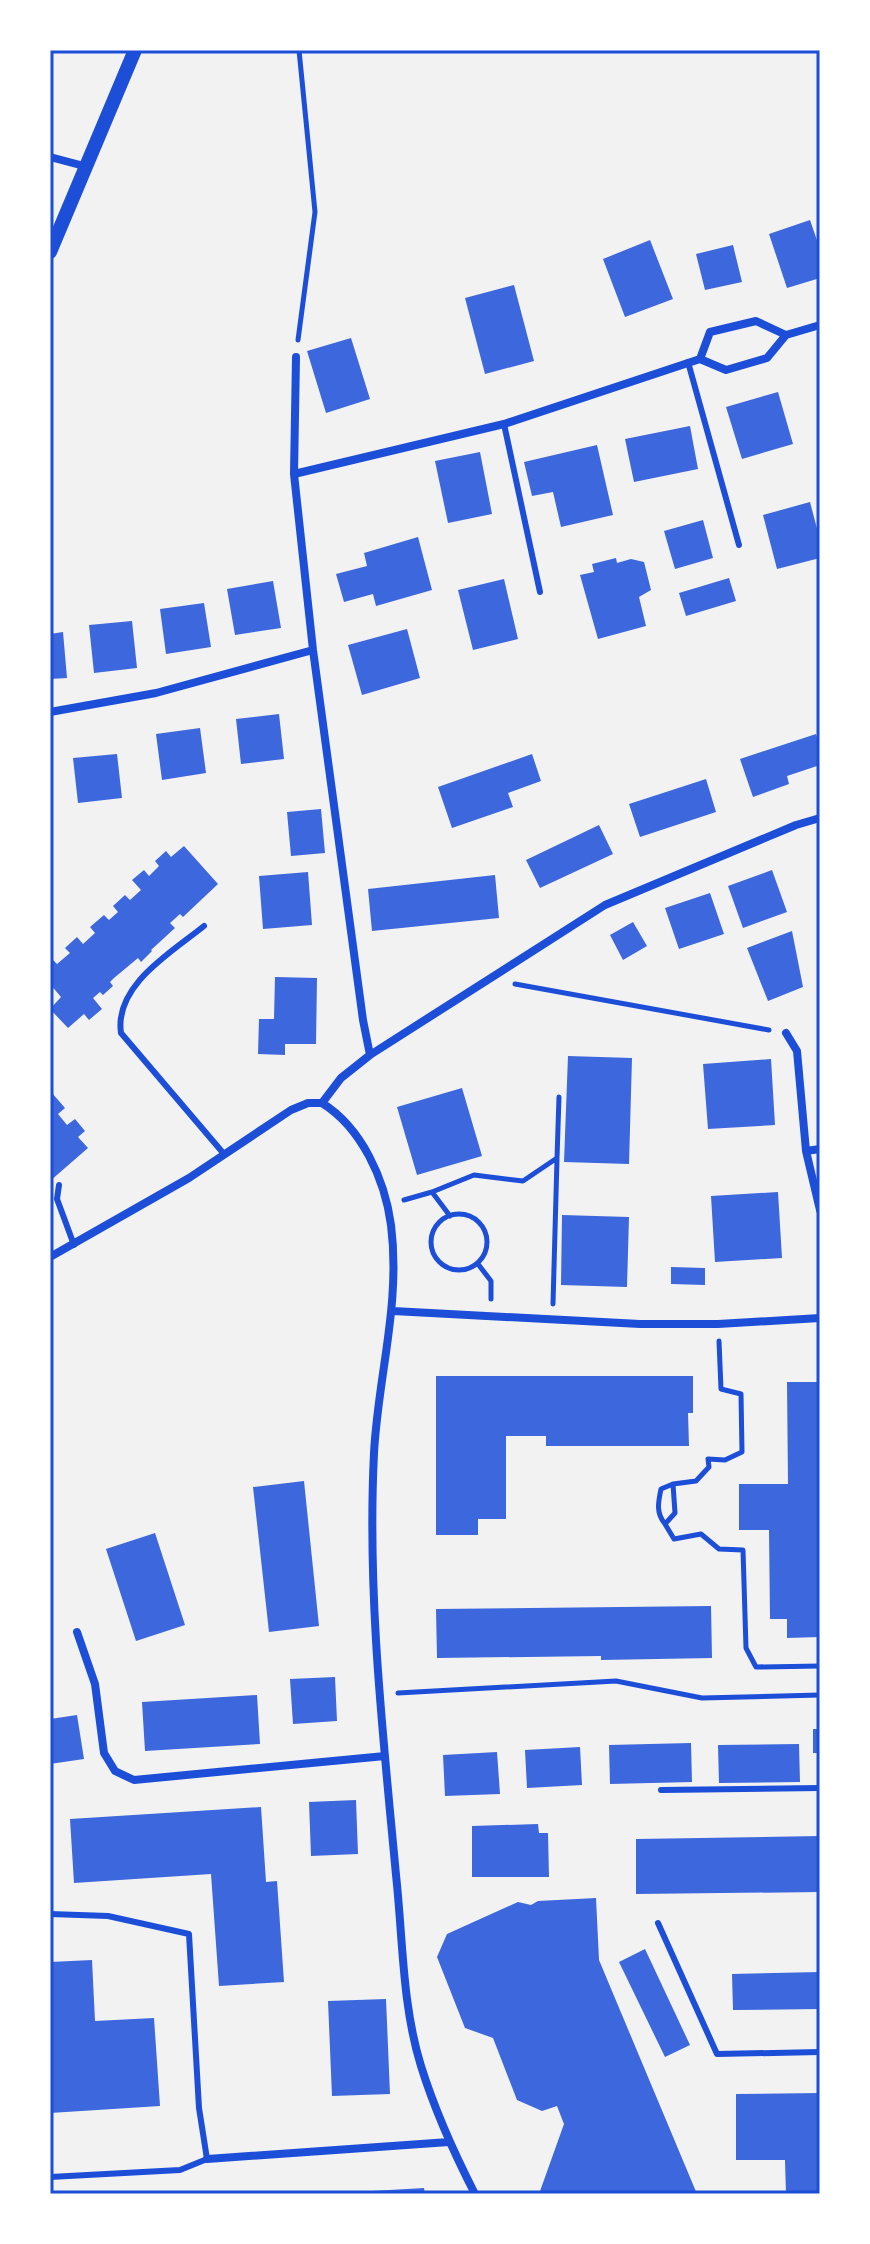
<svg xmlns="http://www.w3.org/2000/svg" width="870" height="2244" font-family="'Roboto Condensed',sans-serif">
<rect width="100%" height="100%" fill="#f2f2f2"/>
<path fill="#3d67dc" d="M810,220l10,29v29l-33,10 -18,-54z
M650,240l23,59 -48,18 -22,-58z
M733,245l9,37 -37,8 -9,-36z
M514,285l20,76 -49,13 -20,-76z
M351,338l19,61 -44,14 -19,-62z
M778,392l15,52 -51,15 -16,-52z
M690,426l8,43 -64,13 -9,-43z
M597,445l16,70 -52,12 -8,-35 -21,4 -8,-34z
M480,452l12,62 -44,9 -13,-62z
M810,502l10,38v18l-43,11 -14,-54z
M703,520l10,38 -38,11 -11,-38z
M418,537l14,53 -56,16 -3,-12 -29,8 -8,-28 31,-8 -3,-13z
M616,558l1,5 14,-4 13,3 7,28 -12,7 7,29 -48,13 -18,-64 14,-3 -2,-8z
M729,578l7,23 -50,15 -7,-23z
M504,579l14,60 -45,11 -15,-60z
M273,581l8,47 -46,7 -8,-46z
M204,603l7,44 -45,7 -6,-45z
M132,621l5,47 -43,5 -5,-48z
M407,629l13,49 -58,17 -14,-50z
M63,632l4,46 -17,1v-45z
M279,714l5,45 -43,5 -5,-45z
M200,728l6,45 -44,7 -6,-46z
M816,734l4,12v19l-33,11 2,8 -36,13 -13,-38z
M117,754l5,44 -44,5 -5,-45z
M532,754l9,27 -33,12 5,14 -61,21 -14,-41z
M706,779l10,33 -76,25 -11,-33z
M321,809l4,44 -34,3 -4,-44z
M599,825l14,29 -73,34 -14,-28z
M184,846l34,38 -35,33 -3,-3 -10,9 5,5 -24,22 1,1 -11,11 -3,-4 -24,20 -4,4 3,4 -10,9 -3,-3 -7,6 9,11 -13,11 -5,-6 -16,14 -18,-19 11,-12 -11,-13v-22l3,-2 4,4 13,-11 -5,-5 12,-11 6,7 12,-11 -5,-6 14,-12 5,5 9,-8 -5,-6 12,-11 5,5 11,-10 -9,-10 12,-10 5,6 10,-10 -4,-5 11,-10 5,6z
M772,870l15,42 -44,16 -15,-42z
M308,872l4,53 -49,4 -4,-53z
M495,875l4,43 -127,13 -4,-42z
M710,893l14,41 -45,15 -14,-41z
M633,922l14,24 -24,14 -13,-25z
M792,931l11,56 -35,14 -21,-53z
M275,977l42,1 -1,66h-31v11l-27,-1 1,-35h15z
M568,1056l64,2 -3,106 -65,-2z
M771,1059l4,66 -67,4 -5,-65z
M462,1088l20,68 -65,19 -20,-68z
M52,1093l13,15 -7,6 9,11 8,-6 10,12 -7,6 10,11 -38,33v-86z
M778,1192l4,66 -67,4 -4,-66z
M562,1215l67,2 -2,70 -66,-2z
M671,1267l34,1v17l-34,-1z
M436,1376h257v37h-5l1,33h-143v-10h-40v83h-28v16h-42z
M787,1382h33v149h-3v20h3v86l-33,1v-19h-17l-1,-89h-30v-46h49z
M304,1481l15,145 -50,6 -16,-145z
M155,1533l30,92 -49,16 -30,-92z
M711,1606l1,52 -111,2v-4l-164,2 -1,-49z
M335,1677l2,44 -44,3 -3,-45z
M257,1695l3,49 -115,7 -3,-49z
M77,1715l7,44 -34,5v-45z
M813,1729h7v24h-7z
M691,1743l1,39 -82,2 -1,-39z
M799,1744l1,38 -81,1 -1,-38z
M580,1747l2,38 -55,3 -2,-38z
M497,1752l3,42 -55,2 -2,-41z
M356,1800l2,54 -47,2 -2,-54z
M261,1807l5,75 11,-1 7,101 -65,4 -8,-112 -137,9 -4,-64z
M538,1824l1,9h9l1,44h-77v-51z
M820,1836v56l-184,2v-55z
M596,1898l3,62 98,234h-158l25,-70 -7,-18 -15,5 -25,-11 -24,-62 -28,-10 -28,-71 10,-23 71,-32 13,3 7,-4z
M645,1949l45,96 -25,12 -46,-95z
M92,1960l3,61 59,-3 6,88 -110,7v-151z
M820,1972v37l-87,1 -1,-36z
M386,1999l4,95 -58,2 -4,-95z
M820,2093v101h-34l-1,-34h-49v-66z
M424,2188l1,6h-53v-3z"/>
<g fill="none" stroke-linecap="round" stroke-linejoin="round">
<path stroke="#1d4ed8" stroke-width="5" d="M298,340l17,-128 -16,-162
M515,984l254,46
M432,1192l42,-17 49,6 34,-23 2,-61
M404,1200l28,-8 18,24
M431 1242a28 28 0 1 1 56 0a28 28 0 1 1-56 0Z
M478,1264l13,17v18
M553,1304l4,-145
M719,1341l2,48 20,5 1,58 -17,8 -17,-1 1,8 -13,14 -23,3 2,29 -10,11 9,15 27,-5 18,15 24,1 3,98 10,19 64,-1
M665,1524c-9,-11 -7,-21 -4,-35l12,-5
M398,1693l218,-12 86,17 118,-3"/>
<path stroke="#1d4ed8" stroke-width="6" d="M688,362l51,183
M504,424l36,168
M204,926c-32,26 -90,59 -83,107l103,121
M59,1185l-2,14 17,46
M661,1790l159,-2
M50,1914l58,2 81,18 10,174 8,51 -27,11 -130,7
M658,1923l59,131 103,-2"/>
<path stroke="#1d4ed8" stroke-width="8" d="M50,157l34,9
M296,357l-2,117 19,176 50,370 7,35
M700,359l26,11 41,-12 19,-23
M294,474l210,-50 196,-65 10,-27 46,-11 30,14 34,-10
M50,712l106,-19 157,-43
M786,1033l11,18 9,100 14,59
M322,1103c40,25 63,77 69,122 10,80 -13,151 -17,228 -7,141 9,282 22,422 7,64 6,130 25,191 14,45 33,87 54,128
M322,1103l19,-25 29,-23 235,-150 191,-80 24,-7
M806,1151l14,-2
M50,1257l139,-79 102,-68 17,-7h14
M393,1311l247,13h78l102,-6
M77,1632l18,52 9,69 11,18 19,9 251,-24
M207,2159l242,-17"/>
<path stroke="#1d4ed8" stroke-width="14" d="M50,252l85,-202"/>
</g>
<rect width="870" height="2244" fill="none" stroke="#ffffff" stroke-width="104"/>
<rect x="52" y="52" width="766" height="2140" fill="none" stroke="#1d4ed8" stroke-width="3"/>
</svg>
